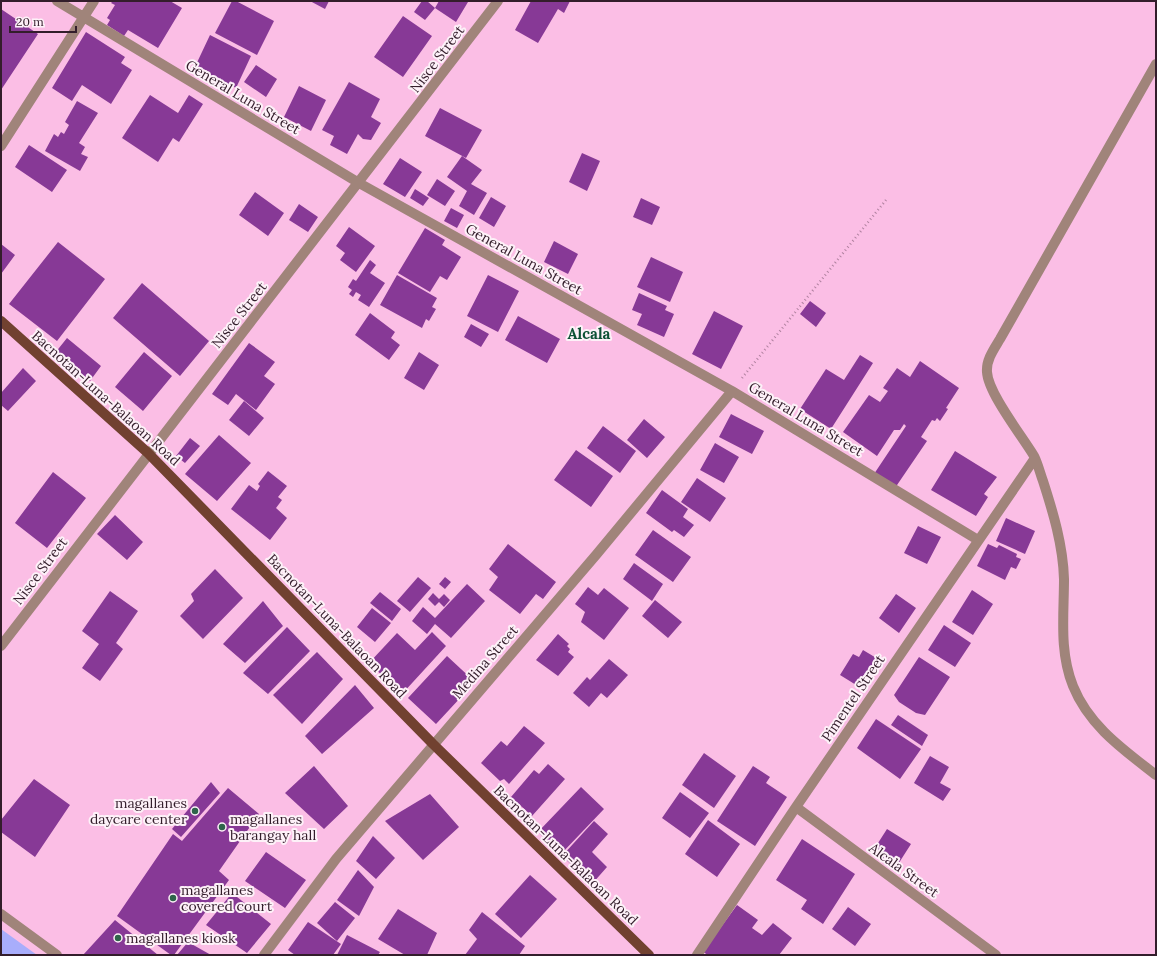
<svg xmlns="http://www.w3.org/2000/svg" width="1157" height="956" font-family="Lora,serif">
<rect width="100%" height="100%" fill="#fbbee5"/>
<path fill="#a8adfb" d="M1,929l36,26h-36z"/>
<path fill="#873996" d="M113,1h57l12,7 -24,40 -30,-18 -4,6 -17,-11 3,-5 -3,-2 8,-13 -4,-2z
M232,1h4l38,20 -17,34 -42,-22z
M310,1h19l-4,8z
M422,1h5l8,7 -10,12 -11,-8z
M439,1h28l1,1 -12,20 -21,-14z
M531,1h39l-6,12 -6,-4 -20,34 -23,-13z
M1,9l37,25 -37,56z
M403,16l29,20 -29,41 -29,-20z
M86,32l39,25 -4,6 11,7 -21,34 -29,-19 -10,16 -20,-13z
M210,35l41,21 -15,32 -8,-4 -2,4 -33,-17z
M256,65l21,14 -11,18 -22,-15z
M349,82l31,17 -9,18 10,6 -10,17 -8,-1 -5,-5 -11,20 -17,-9 4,-9 -12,-6z
M299,86l27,14 -15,31 -27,-14z
M150,95l28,18 11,-18 14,9 -24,38 -6,-4 -15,24 -36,-24z
M77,101l21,12 -19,30 6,4 -4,7 7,3 -8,14 -35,-20 9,-17 4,3 3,-5 3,2 5,-9 -4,-3z
M440,108l42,22 -16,28 -41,-22z
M29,145l38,25 -15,22 -37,-25z
M582,153l18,8 -13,30 -18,-9z
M462,156l20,14 -11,14 16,9 -13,22 -15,-9 8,-15 -20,-14z
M400,158l22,14 -17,25 -22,-13z
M437,179l18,12 -10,15 -18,-11z
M415,189l14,9 -6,8 -13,-8z
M255,192l29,21 -16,23 -29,-21z
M491,197l15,9 -12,21 -15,-9z
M641,198l19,9 -8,18 -19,-8z
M299,204l19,13 -10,15 -19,-12z
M451,208l13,7 -7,13 -13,-7z
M349,227l26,19 -19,26 -16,-12 5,-7 -9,-7z
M425,228l20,12 -3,5 19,12 -14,23 -7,-4 -10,16 -32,-19z
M554,241l24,13 -10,20 -24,-12z
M58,242l47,37 -48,62 -48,-37z
M1,244l14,11 -14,19z
M651,257l32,15 -13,30 -33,-15z
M370,260l6,5 -6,8 15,10 -16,24 -11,-7 3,-5 -5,-3 -3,5 -4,-3 3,-4 -4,-3 5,-8 3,2z
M397,275l40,23 -5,9 4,2 -7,12 -3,-2 -4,9 -42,-23z
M488,275l31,16 -21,41 -31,-16z
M142,283l67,58 -29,35 -67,-58z
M639,293l28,13 -2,4 9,4 -10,23 -27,-12 5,-11 -10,-4z
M810,301l16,12 -10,14 -16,-13z
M714,311l29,15 -22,43 -29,-15z
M370,313l25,19 -4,6 9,7 -11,15 -34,-25z
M518,316l42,23 -13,24 -42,-23z
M471,324l18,10 -8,13 -17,-10z
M67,338l34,28 -11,15 -35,-28z
M249,343l26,19 -11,14 11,8 -19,26 -20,-16 -8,11 -16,-11z
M144,352l28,24 -29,35 -28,-24z
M419,352l20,13 -15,25 -20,-12z
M860,355l13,8 -42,66 -31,-20 26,-40 18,11z
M920,361l39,27 -13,20 2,1 -8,12 -3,-3 -2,3 -3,-1 -11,17 6,4 -32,47 -21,-14 32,-48 -2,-2 -4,6h-6l-17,26 -34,-24 26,-37 11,7 8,-11 -5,-3 14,-20 13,9z
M23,368l13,13 -28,30 -7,-6v-12z
M244,401l20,17 -15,18 -20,-16z
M731,414l33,17 -12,23 -33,-17z
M644,419l21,18 -18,21 -20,-18z
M603,426l33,25 -16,22 -33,-25z
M219,435l32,28 -34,38 -32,-27z
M190,438l10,8 -15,17 -9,-7z
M715,443l24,14 -15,26 -24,-13z
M576,450l37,26 -22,31 -37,-27z
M955,451l42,26 -13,17 4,3 -12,19 -45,-26z
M268,471l19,15 -9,11 4,3 -6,8 11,10 -17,22 -39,-31 18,-24 8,6 3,-5 -2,-2z
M53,472l33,26 -39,50 -32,-25z
M697,478l29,20 -16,24 -29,-20z
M662,490l26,19 -5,8 11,8 -10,12 -10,-7 -2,2 -26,-19z
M115,515l28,27 -16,18 -30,-26z
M1006,518l29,13 -10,23 -29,-13z
M918,526l23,11 -14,27 -23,-11z
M653,530l38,27 -18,25 -38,-27z
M508,544l48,38 -13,17 -7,-5 -16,20 -31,-24 9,-13 -9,-8z
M988,544l9,4 2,-3 18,9 -1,3 5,2 -5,10 -5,-2 -6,13 -28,-14z
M634,563l29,21 -11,17 -29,-22z
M215,569l28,29 -40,41 -23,-23 14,-15 -3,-7z
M418,577l13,11 -21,24 -13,-11z
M445,577l6,5 -6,7 -6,-5z
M467,584l18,17 -34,37 -16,-14 -8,10 -15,-13 11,-14 12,11z
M588,587l10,8 6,-7 25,20 -25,32 -23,-18 4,-10 -10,-8z
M972,590l21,14 -20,31 -21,-13z
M110,591l28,20 -22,32 7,6 -23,32 -18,-13 17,-24 -17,-13z
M380,592l21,17 -9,12 -22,-18z
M433,593l6,6 5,-5 6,6 -6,7 -5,-5 -4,4 -7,-7z
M896,594l20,14 -17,25 -20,-15z
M655,600l27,22 -14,16 -26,-22z
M263,601l20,25 -38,37 -22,-19z
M372,608l19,15 -16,19 -18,-15z
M944,625l27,18 -16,24 -27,-17z
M287,627l23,24 -42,43 -25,-21z
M432,632l14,14 -44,48 -33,-31 28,-30 18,17z
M558,634l11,10 -2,2 3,3 -2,3 6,5 -16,19 -22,-16z
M863,650l15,9 -17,29 -21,-13 13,-21 6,3z
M317,652l26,27 -41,45 -29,-29z
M447,656l28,26 -39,42 -28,-26z
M919,657l31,20 -25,38 -9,-2 -17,-11 -5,-7z
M609,659l19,16 -21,23 -6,-5 -12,14 -16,-14 14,-16 3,3z
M355,685l19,23 -52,46 -17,-18z
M898,715l30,20 -6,11 -31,-21z
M876,719l45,30 -21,30 -43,-31z
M524,726l21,17 -36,41 -5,-5 -4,2 -19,-18 20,-22 6,5z
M704,753l32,23 -22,32 -32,-23z
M930,756l19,11 -9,16 11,6 -8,12 -29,-18z
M548,764l17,15 -33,37 -21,-19 23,-27 5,4z
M314,766l34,40 -24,23 -39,-36z
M753,766l17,11 -4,6 21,14 -32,49 -38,-25z
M34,779l36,26 -35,52 -34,-25v-12z
M211,782l9,11 -39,44 -9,-8z
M581,787l23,22 -43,45 -23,-22z
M228,788l31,26 -40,57 10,9 -55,75h-3l-54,-39 56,-82 9,7z
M680,792l29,21 -19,25 -28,-20z
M430,794l29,33 -36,33 -38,-39z
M708,820l32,24 -23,33 -32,-23z
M594,821l14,13 -16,18 15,15 -15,17 -30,-28z
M887,829l24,15 -16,25 -24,-15z
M373,836l22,22 -19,21 -20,-18z
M802,839l53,35 -32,50 -22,-15 6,-9 -31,-20z
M266,852l40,28 -21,28 -40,-27z
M358,870l16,17 -15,29 -22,-16z
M530,875l27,24 -36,39 -26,-24z
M232,893l39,31 -24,29 -41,-28z
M335,902l20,16 -18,23 -20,-18z
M737,905l21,15 -6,8 10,7 11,-12 19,15 -13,17h-71l-5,-3z
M848,907l23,17 -16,22 -23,-17z
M398,909l39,24 -10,22h-22l-27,-16z
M482,912l43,34 -6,9h-54l12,-16 -8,-9z
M115,920l43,35h-75z
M308,922l33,22 -8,11h-38l-7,-5z
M347,935l33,17 -2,3h-41z
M188,942l23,13h-34z"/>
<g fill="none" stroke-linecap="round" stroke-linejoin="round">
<path stroke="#b082a0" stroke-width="2.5" stroke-dasharray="1 3" stroke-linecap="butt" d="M742,378l144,-178"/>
<path stroke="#a0847a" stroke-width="10" d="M57,1l302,182 373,208 246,149
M1156,64l-156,275c-6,10 -14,21 -13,33 1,21 35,64 47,84 4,8 6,17 9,25 10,31 20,64 21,98 0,36 -5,72 9,107 16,40 51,64 83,89
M1,146l93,-145
M1,646l497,-645
M796,807l200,148
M1,914l56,41
M264,955l72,-96 260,-304 136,-164
M697,955l99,-148 239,-349"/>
<path stroke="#714130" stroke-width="10" d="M1,321l147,132 285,291 216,211"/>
</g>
<g fill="#2e644a" stroke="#fdf1f8" stroke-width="1.5">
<circle cx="195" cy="811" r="4"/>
<circle cx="222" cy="827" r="4"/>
<circle cx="173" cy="898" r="4"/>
<circle cx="118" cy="938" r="4"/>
</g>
<g text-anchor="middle" stroke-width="4" stroke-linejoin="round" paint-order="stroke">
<g font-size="14" fill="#331d2b" stroke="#fdf1f8">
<text transform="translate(437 59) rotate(-53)" y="5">Nisce Street</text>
<text transform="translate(243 97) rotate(31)" y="5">General Luna Street</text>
<text transform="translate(524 259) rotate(29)" y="5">General Luna Street</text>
<text transform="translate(239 315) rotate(-52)" y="5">Nisce Street</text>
<text transform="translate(106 398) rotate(42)" y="5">Bacnotan-Luna-Balaoan Road</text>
<text transform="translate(806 419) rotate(31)" y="5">General Luna Street</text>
<text transform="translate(40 571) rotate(-53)" y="5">Nisce Street</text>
<text transform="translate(337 626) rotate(46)" y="5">Bacnotan-Luna-Balaoan Road</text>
<text transform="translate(485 662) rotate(-49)" y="5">Medina Street</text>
<text transform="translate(853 698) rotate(-56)" y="5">Pimentel Street</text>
<text transform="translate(566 855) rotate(44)" y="5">Bacnotan-Luna-Balaoan Road</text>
<text transform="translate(904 870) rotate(36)" y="5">Alcala Street</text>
</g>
<g font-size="14" fill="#331d2b" stroke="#fdf1f8" text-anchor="start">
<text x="187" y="808" text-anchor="end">magallanes<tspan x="187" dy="16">daycare center</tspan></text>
<text x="230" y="824">magallanes<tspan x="230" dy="16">barangay hall</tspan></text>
<text x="181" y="895">magallanes<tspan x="181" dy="16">covered court</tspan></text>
<text x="126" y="943">magallanes kiosk</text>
</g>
<g font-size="15" font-weight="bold" fill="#0d5135" stroke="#fdf1f8">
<text x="589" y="339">Alcala</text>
</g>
</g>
<rect width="1157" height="956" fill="none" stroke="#331d2b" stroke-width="4"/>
<path d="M10 26v6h66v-6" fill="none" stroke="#331d2b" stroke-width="2"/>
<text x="16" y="26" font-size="12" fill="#331d2b" stroke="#fdf1f8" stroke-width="3" paint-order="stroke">20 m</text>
</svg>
